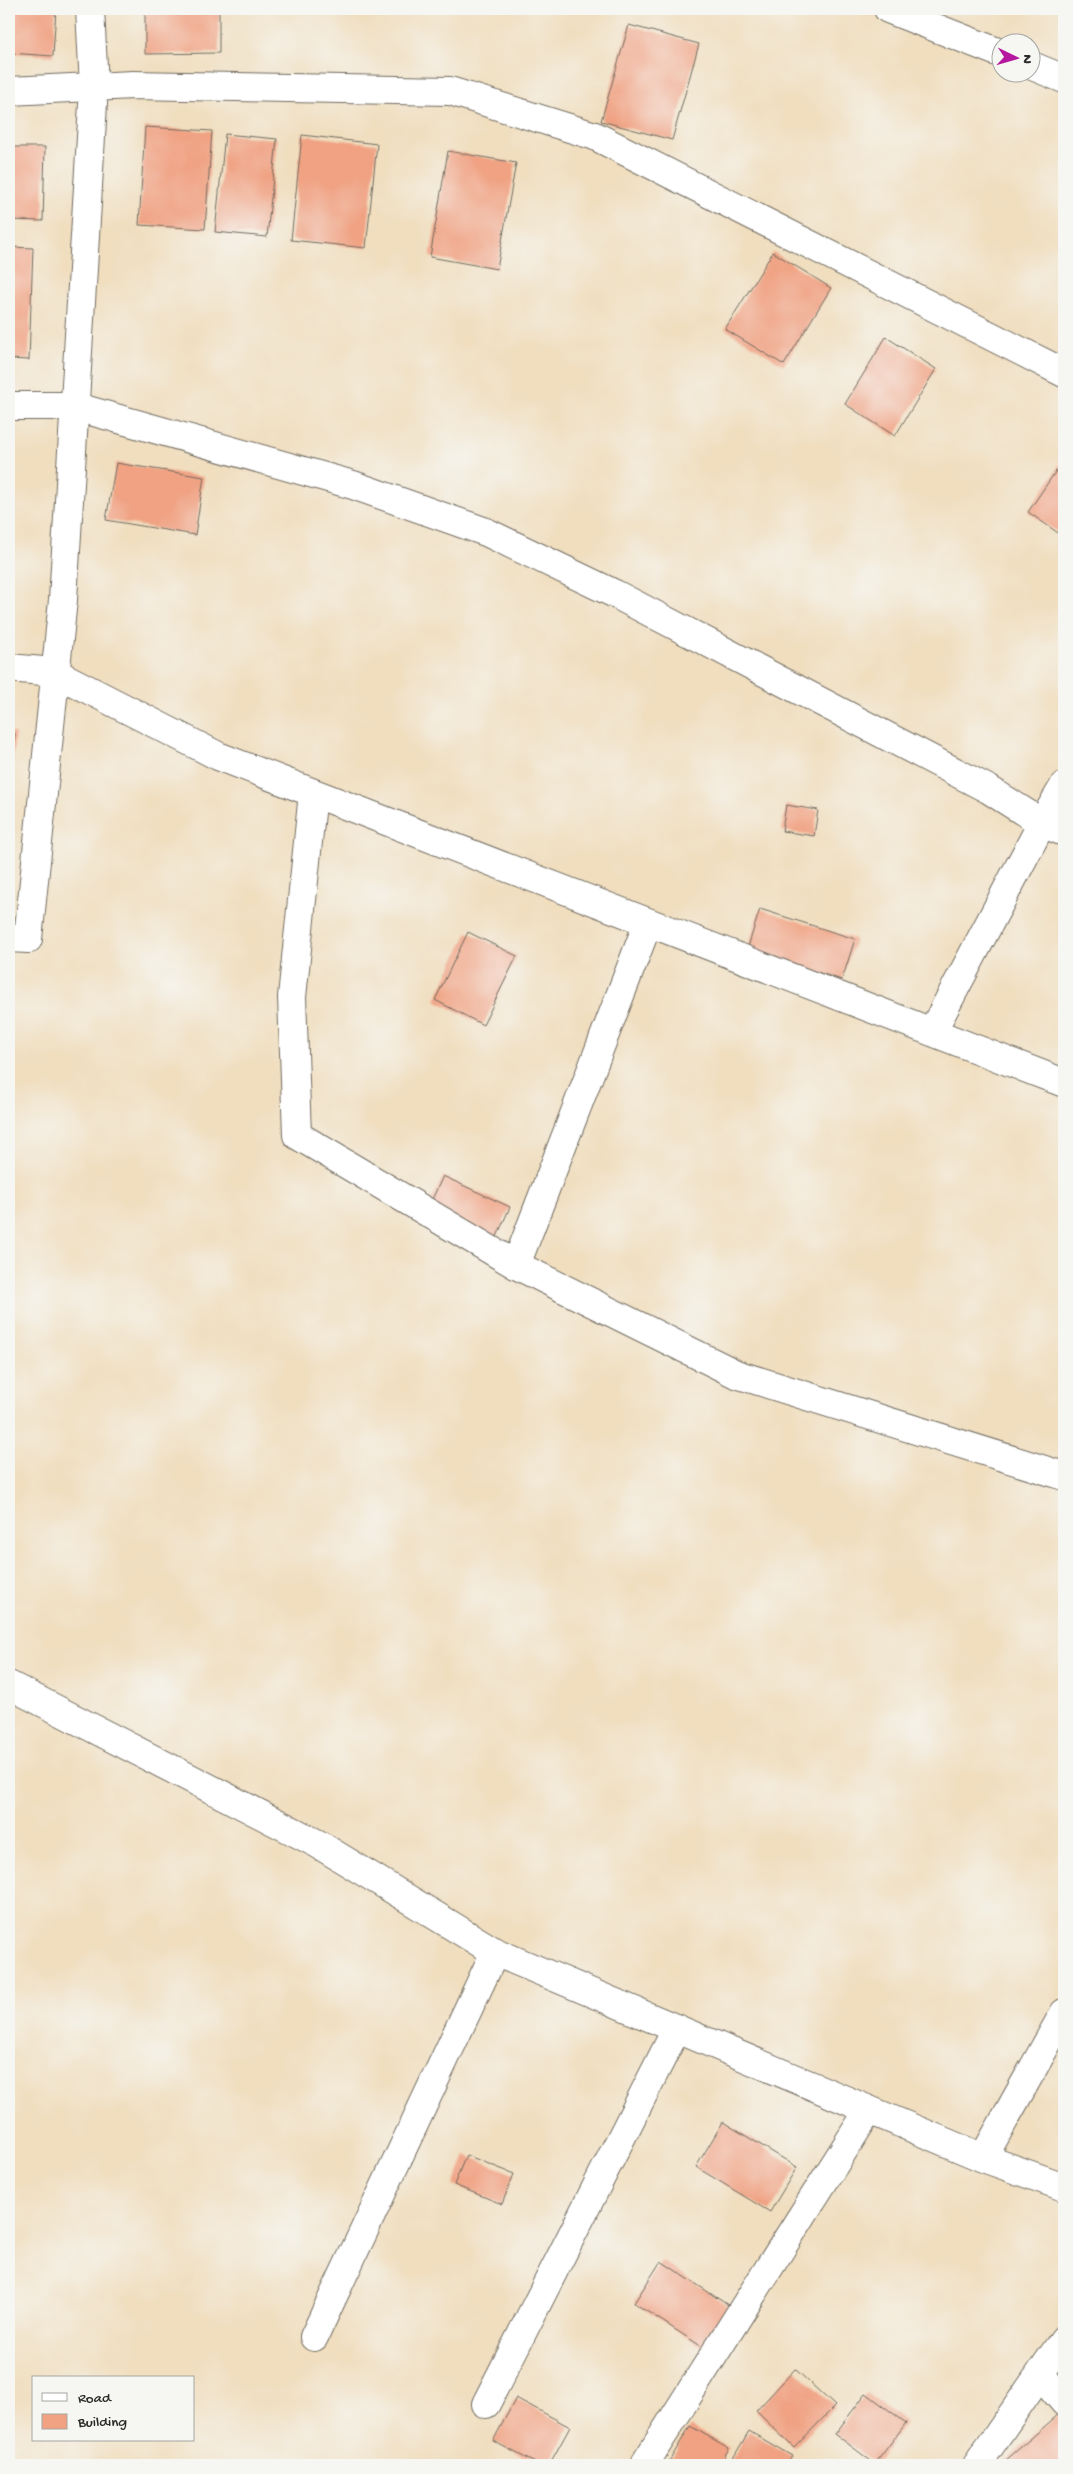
<svg xmlns="http://www.w3.org/2000/svg" width="1073" height="2474" font-family="'Gochi Hand',sans-serif">
<rect width="100%" height="100%" fill="#f6f6f2"/>
<filter id="ink" filterUnits="userSpaceOnUse"><feTurbulence type="fractalNoise" baseFrequency=".02" numOctaves="2"/><feDisplacementMap in="SourceGraphic" scale="10" xChannelSelector="R" yChannelSelector="G"/><feConvolveMatrix kernelMatrix="1 2 1 2 8 2 1 2 1" color-interpolation-filters="sRGB"/></filter>
<filter id="wash" filterUnits="userSpaceOnUse"><feTurbulence type="fractalNoise" baseFrequency=".0096" numOctaves="4" result="noise"/><feDisplacementMap in="SourceGraphic" scale="20" xChannelSelector="R" yChannelSelector="G"/><feGaussianBlur stdDeviation="1.12" result="paint"/><feColorMatrix in="noise" values="0 0 0 0 0 0 0 0 0 0 0 0 0 0 0 0 0 1.4 0 .05"/><feComposite in="paint" operator="in"/></filter>
<g filter="url(#wash)">
<rect width="100%" height="100%" fill="#f0debf"/>
<g id="blocks">
<path fill="#f0a283" d="M9,9h47l-3,47 -44,-3z
M145,9h74v44l-74,1z
M629,25l70,19 -27,96 -71,-19z
M145,127l67,4 -7,98 -66,-4z
M225,134l52,5 -10,98 -52,-5z
M302,135l75,9 -11,104 -75,-8z
M9,147h36l-2,74 -34,-1z
M448,151l68,12 -19,106 -67,-12z
M9,247l24,1 -4,112 -20,-1z
M773,252l58,36 -47,77 -59,-36z
M886,337l50,32 -41,67 -50,-32z
M1064,459v78l-36,-25z
M116,463l88,14 -9,58 -89,-15z
M9,732l6,1 -5,61h-1z
M786,805l32,5 -4,26 -32,-5z
M760,909l95,30 -13,41 -95,-30z
M468,932l49,24 -34,69 -48,-25z
M443,1176l67,31 -15,34 -68,-31z
M723,2122l74,45 -27,45 -74,-45z
M466,2155l48,19 -12,30 -48,-19z
M661,2261l73,48 -27,41 -73,-47z
M795,2369l40,37 -41,42 -38,-37z
M866,2393l40,30 -31,41 -40,-30z
M516,2398l54,29 -21,38h-10l-46,-24z
M1060,2413l4,4v48h-55l-4,-4z
M690,2426l39,22 -9,17h-53z
M749,2431l43,25 -5,9h-58z"/>
</g>
</g>
<g filter="url(#ink)">
<use href="#blocks" fill-opacity="0" stroke="#706a5f" stroke-width="1"/>
<g fill="none" stroke-linecap="round" stroke-linejoin="round">
<g stroke="#706a5f" stroke-width="30">
<path id="minor" d="M888,9l112,44
M1030,65l34,14
M9,91l124,-6 317,6 145,45 469,237
M9,406h64l280,79 133,47 129,62 373,195 54,34 22,9
M9,668l45,4 164,84 846,327
M313,793l-21,204 5,138 219,130 220,109 328,102
M9,938l19,1 35,-339 31,-513 -4,-78
M932,1032l110,-209 22,-37
M516,1265l132,-342
M9,1685l309,159 177,108 488,206 81,29
M983,2158l81,-145
M314,2337l181,-385
M1041,2375l23,27
M486,2404l191,-376
M644,2465l225,-355
M977,2465l87,-126"/>
</g>
<use href="#minor" stroke="#fff" stroke-width="28"/>
</g>
</g>
<rect width="1073" height="2474" fill="none" stroke="#f6f6f2" stroke-width="30"/>
<rect x="32" y="2376" width="162" height="65" fill="#f6f6f2" stroke="#a5a5a2"/>
<rect x="42" y="2393" width="25" height="8" fill="#ffffff" stroke="#a5a5a2"/>
<text x="78" y="2402" font-size="15" fill="#2b2b2b">Road</text>
<rect x="42" y="2414" width="25" height="15" fill="#f0a283" stroke="#a5a5a2"/>
<text x="78" y="2426" font-size="15" fill="#2b2b2b">Building</text>
<g transform="translate(1016 58) rotate(95)"><circle r="24" fill="#f6f6f2" stroke="#a5a5a2"/>
<path d="M0-4L9 19L0 12L-9 19Z" fill="#b5179e"/>
<text y="-8" font-size="14" font-weight="bold" text-anchor="middle" fill="#2b2b2b">N</text>
</g>
</svg>
